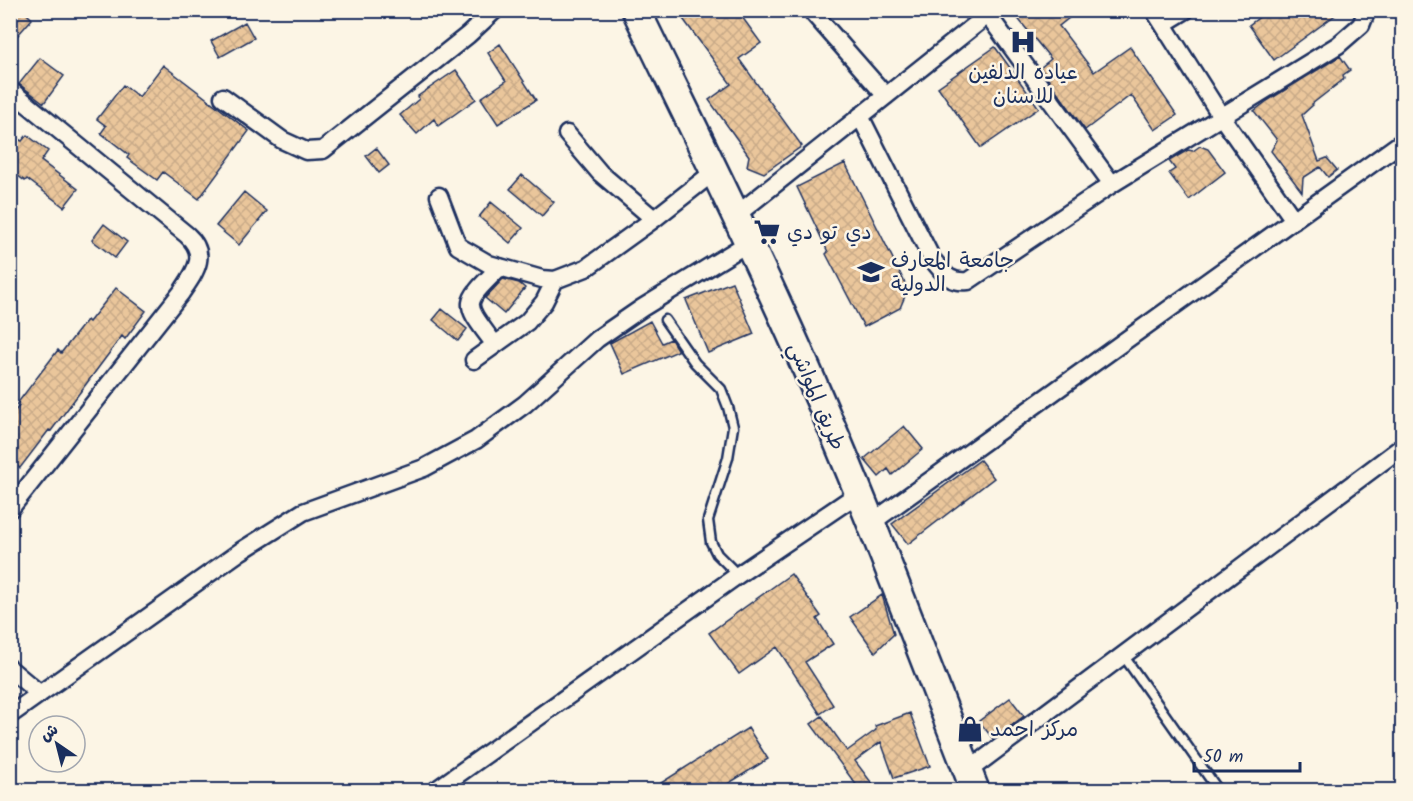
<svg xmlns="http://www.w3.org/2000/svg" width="1413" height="801" font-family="Kalam,'Playpen Sans Arabic',sans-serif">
<defs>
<pattern id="building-cross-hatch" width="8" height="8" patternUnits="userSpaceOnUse" patternTransform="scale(1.5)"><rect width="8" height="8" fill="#eac69b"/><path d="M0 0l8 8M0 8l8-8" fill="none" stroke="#c8aa88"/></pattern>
</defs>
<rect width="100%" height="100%" fill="#fcf5e5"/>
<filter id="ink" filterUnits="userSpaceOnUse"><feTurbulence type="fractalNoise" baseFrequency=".0167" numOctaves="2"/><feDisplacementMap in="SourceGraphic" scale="12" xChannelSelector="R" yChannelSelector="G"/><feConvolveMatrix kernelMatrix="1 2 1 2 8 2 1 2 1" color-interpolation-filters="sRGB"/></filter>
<g filter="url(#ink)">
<path fill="url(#building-cross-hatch)" stroke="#1b2f5e" stroke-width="1.5" d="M10,10h13l9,9 -22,25z
M688,10h49l24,33 -22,16 63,87 -38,27 -17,-7 2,-10 -40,-56 22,-16 -50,-68z
M1011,10h68l-20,16 35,46 36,-25 47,68 -22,15 -24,-35 -46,35 -45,-62 11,-9z
M1269,10h73l-68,50 -25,-35z
M245,22l9,16 -34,19 -9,-16z
M500,44l36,56 -38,24 -17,-26 25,-17 -18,-28z
M995,47l44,61 -58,40 -43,-61z
M1340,56l10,14 -7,5 1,4 -32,25 1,1 -11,10 17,46 8,-3 10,12 -9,7 -8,-10 -17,11 -1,14 -31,-41 6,-11 -23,-29 13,-10z
M40,58l24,18 -20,27 -25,-19z
M163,65l86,66 -50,68 -36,-27 -6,8 -30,-22 2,-3 -28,-22 5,-7 -9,-7 26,-34 16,12z
M456,70l20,29 -38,27 -4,-7 -17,15 -17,-19 19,-16 -1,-3z
M27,135l21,16 -7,10 37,28 -14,18 -37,-28 -2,2 -15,-11v-21l8,-10 4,2z
M1200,146l8,3 17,23 -36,28 -20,-27 6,-4 -6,-8 19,-11 5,1z
M376,148l13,17 -10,8 -13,-17z
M845,163l63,126 -8,19 -36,19 -38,-73 2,-2 -31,-65z
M522,175l32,27 -12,14 -32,-27z
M244,192l23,19 -28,34 -23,-19z
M491,202l32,26 -13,15 -31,-26z
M104,224l23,18 -12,16 -23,-18z
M503,279l16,4 6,5 -21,26 -19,-16z
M732,282l22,52 -46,19 -22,-53z
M116,288l30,23 -21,28 -3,-3 -71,95 -2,-1 -29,38 -10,-8v-43l9,-11 -3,-1 42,-55 3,3 26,-33 2,2z
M442,309l25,20 -9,12 -25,-21z
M650,321l12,22 9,-4 7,12 -54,23 -14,-31z
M904,426l19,23 -31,26 -4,-6 -9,8 -15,-18z
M980,460l14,18 -86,66 -16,-20z
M791,574l30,42 -4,3 16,25 -28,18 28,43 -13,9 -43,-67 -38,27 -30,-41z
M882,595l12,39 -19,18 -25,-35z
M1010,698l14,18 -31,23 -14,-18z
M910,713l20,53 -36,12 -13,-36 -26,19 22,29h-17l-49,-66 11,-8 25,35 29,-21 -1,-4z
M748,728l20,31 -50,31h-52l-5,-7z"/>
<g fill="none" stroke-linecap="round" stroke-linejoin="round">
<g stroke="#1b2f5e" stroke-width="13">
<path id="lane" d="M665,320l30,43 26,26 7,18 5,20 -5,31 -20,62 3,22 6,12 21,21
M1123,655l95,135"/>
</g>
<g stroke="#1b2f5e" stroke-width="21">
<path id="street" d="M1154,10l67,106 73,104
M814,14l72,82
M988,15l124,169
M1163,24l23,-14
M10,90l177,145c22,20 8,37 -6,58l-171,216
M223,97l59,43 24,11 17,-1 145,-115 27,-25
M860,116l72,143c12,14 16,24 36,22l144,-97 226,-139 23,-20 6,-15
M567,134l33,39 54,46
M439,196l19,50 31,18 53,15 13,1 31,-12 68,-49 61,-48
M735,216l259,-206
M495,345c-32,-44 -34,-39 5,-78
M474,360l53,-38 17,-20 11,-22
M871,523l531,-381
M10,669l30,25
M10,715l231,-164 62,-39 121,-44 52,-28 49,-36 72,-65 45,-31 106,-65
M968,771l434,-324
M436,790l302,-215 121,-82"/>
</g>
<g stroke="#1b2f5e" stroke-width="32">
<path id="primary" d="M636,10c49,101 99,201 145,302 72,157 132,318 194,478"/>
</g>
<use href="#lane" stroke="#fcf5e5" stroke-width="8"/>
<use href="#street" stroke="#fcf5e5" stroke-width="16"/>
<use href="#primary" stroke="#fcf5e5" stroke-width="27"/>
</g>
</g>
<defs>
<g id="hospital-bare" transform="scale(2.07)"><path d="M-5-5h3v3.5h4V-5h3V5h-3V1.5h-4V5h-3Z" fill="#1b2f5e" stroke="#fcf5e5" stroke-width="2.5" paint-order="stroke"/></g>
<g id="supermarket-bare" transform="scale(2.07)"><path d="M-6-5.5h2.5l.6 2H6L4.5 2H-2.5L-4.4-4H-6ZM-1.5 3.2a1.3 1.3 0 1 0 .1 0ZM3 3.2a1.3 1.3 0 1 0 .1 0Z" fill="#1b2f5e" stroke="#fcf5e5" stroke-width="2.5" paint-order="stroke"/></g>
<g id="university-bare" transform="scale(2.07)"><path d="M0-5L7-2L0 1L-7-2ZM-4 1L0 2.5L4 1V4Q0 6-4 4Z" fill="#1b2f5e" stroke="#fcf5e5" stroke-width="2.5" paint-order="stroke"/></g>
<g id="shop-bare" transform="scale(2.07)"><path d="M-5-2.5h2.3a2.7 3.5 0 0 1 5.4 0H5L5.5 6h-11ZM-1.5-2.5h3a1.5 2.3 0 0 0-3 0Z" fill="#1b2f5e" stroke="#fcf5e5" stroke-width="2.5" paint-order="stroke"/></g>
</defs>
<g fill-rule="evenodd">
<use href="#hospital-bare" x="1023" y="42"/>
<use href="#supermarket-bare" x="767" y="232"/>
<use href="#university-bare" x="871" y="272"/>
<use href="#shop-bare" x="970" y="729"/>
</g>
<g text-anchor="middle" stroke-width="5" stroke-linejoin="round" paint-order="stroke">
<g font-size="21" fill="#1b2f5e" stroke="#fcf5e5" text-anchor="start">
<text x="1023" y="79" text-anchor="middle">عياده الدلفين<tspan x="1023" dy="24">للاسنان</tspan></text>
<text x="787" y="239">دي تو دي</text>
<text x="891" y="267">جامعة المعارف<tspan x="891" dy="24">الدولية</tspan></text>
<text x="990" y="736">مركز احمد</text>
</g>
<g font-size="21" fill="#1b2f5e" stroke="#fcf5e5">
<text transform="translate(817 396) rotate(67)" y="7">طريق المواشي</text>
</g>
</g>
<rect width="1413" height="801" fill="none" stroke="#fcf5e5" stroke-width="36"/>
<rect x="18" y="18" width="1377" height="765" fill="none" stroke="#1b2f5e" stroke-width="2" filter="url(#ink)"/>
<g transform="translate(57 744) rotate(325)"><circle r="28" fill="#fcf5e5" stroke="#a2a6af" stroke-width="1.5"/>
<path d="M0-4.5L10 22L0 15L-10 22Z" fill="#1b2f5e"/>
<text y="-9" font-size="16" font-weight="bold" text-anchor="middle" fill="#1b2f5e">ش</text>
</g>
<path d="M1194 762v9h106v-9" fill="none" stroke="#1b2f5e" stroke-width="3"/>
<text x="1203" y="762" font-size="18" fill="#1b2f5e" stroke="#fcf5e5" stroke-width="4.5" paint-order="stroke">50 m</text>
</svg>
